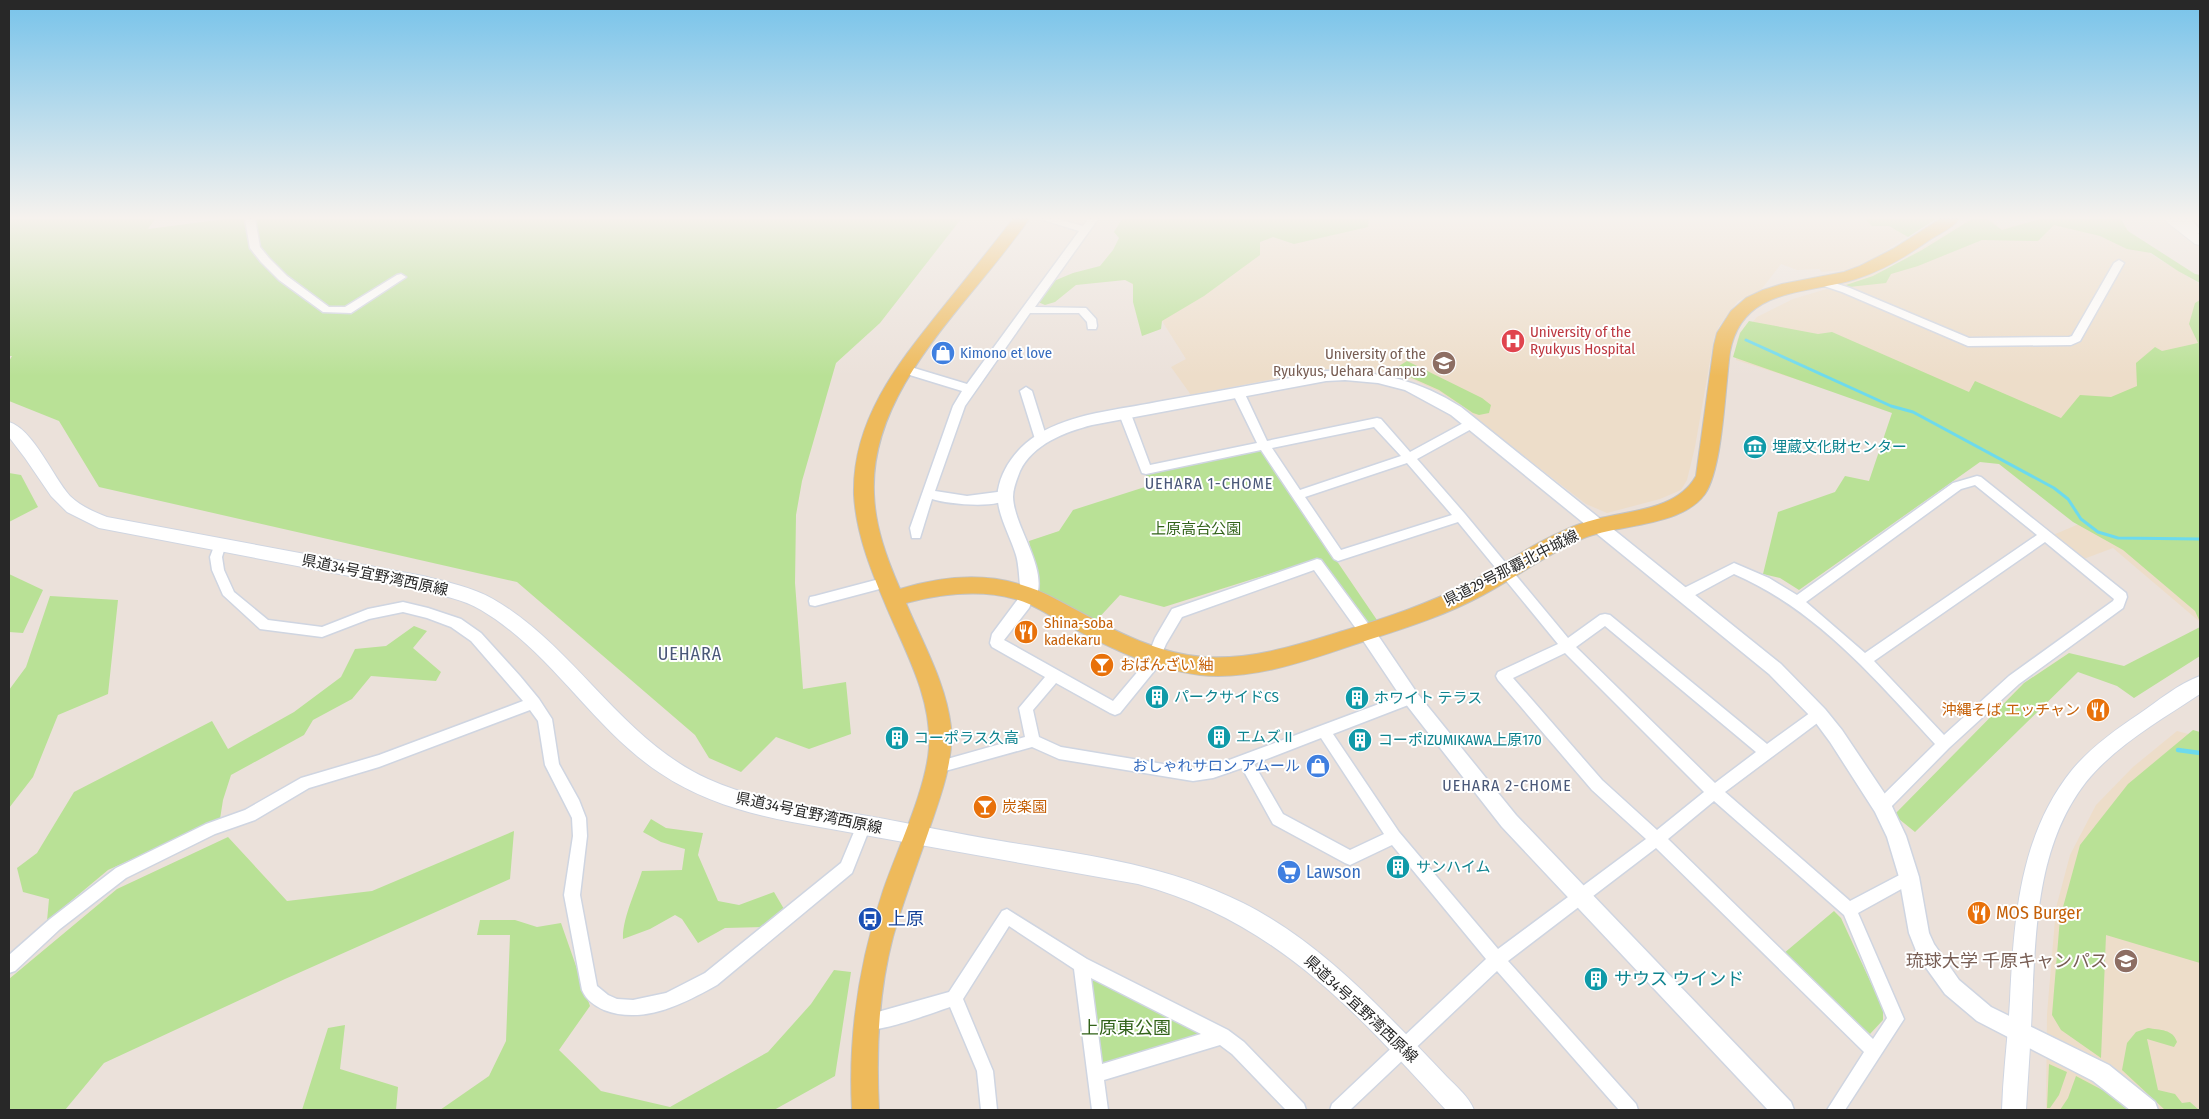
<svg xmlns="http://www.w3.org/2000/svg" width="2209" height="1119" font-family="'Fira Sans Condensed','Noto Sans JP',sans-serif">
<rect width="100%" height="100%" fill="#ebe1da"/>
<path fill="#edddc9" d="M1125,219h809l-60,39 -27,12 -25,2 -3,-3 -22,1 -16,-6 -20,26 -23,11 -19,25 -5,12 -19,109 -8,33 -6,10 -21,9 -53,14 -21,-9 -144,-111 -28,-13 -24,-7 -19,-4 -25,-2 -32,4 -123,24 -20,-28 15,-8 -24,-38 -46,-56z
M1970,219h20l12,9 40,-9 77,8 33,28 48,29v338l-87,-74 -32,12 -28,-25 26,-11 -93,-71 -88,-41 -162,-52 1,-20 20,-23 36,-18 70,-21 29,-12z
M2177,731l23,6v373h-154l1,-96 9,-106 14,-53 26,-50 37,-38z"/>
<path fill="#b9e196" d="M9,219h146l-7,10 77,-10h736l-81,104 -44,40 -34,118 -6,34 -1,68 8,106 43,-7 5,52 -42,15 -33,-12 -35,35 -32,-14 -14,-23 -178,-153 -418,-95 -40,-66 -50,-20v-40l3,-5h-3z
M1122,219h247l-1,8 -74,17 -21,-7 -13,5v13l-56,41 -42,25 -1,8 -19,7 -9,-34v-18l-8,-4 -49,5 -21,17 -10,3 -7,-3 11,-19 24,-10 27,-7 13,-16 6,-12 -5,-6z
M1865,219h71l-28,18 -19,-11h-17z
M1972,219h15l15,11 38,-11h81l7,12 67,43 5,1v8l-22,-12 -27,-18 -24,-4 -27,-13 -46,-11 -16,16 -56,-1 -64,26 -27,8 -5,9 -37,4 -3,-2 27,-9 49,-26z
M2200,300v322l-5,-11 -72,-61 -50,-28 -74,-58 -19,-2 -181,128 -19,-12 -17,-4 15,-62 57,-20 10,-16 24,5 23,-68 -159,-56 7,-24 9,-12 69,13 14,-2 137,60 6,-11 86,37 19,-23 31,2 26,-11 -1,-23 19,-16 7,4 36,-8 -9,-19 6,-21z
M1407,361l75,37 9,7 -2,8 -10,2 -6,-2 -34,-23 -36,-16 -4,-8z
M1260,448l119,175 -20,-1 -42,-63 -153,48 -44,-12 -26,28 -54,-29 -11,-53 30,-10 14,-21 75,-24 -2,-11z
M9,473l12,2 17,32 -29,15z
M9,574l34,16 -20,43 -14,-1z
M50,596l68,4 -10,94 -50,21 -25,62 -24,31v-118l17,-23z
M414,626l13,5 -14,17 28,24 -5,9 -65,-5 -19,23 -39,21 -9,15 -73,40 -8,25 -3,19 -112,51 -61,51 2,-22 -26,-7 -6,-24 20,-15 37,-61 138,-71 16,28 66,-37 47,-35 14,-28 31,-3z
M2200,627v29l-66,42 -17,-12 -39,-14 -163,160 -21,-17 130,-132 45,-30 55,13z
M2193,730l7,2v231l-94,-28 -5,123 -40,-28 -9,-15 8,-97 20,-73 48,-61z
M651,819l15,9 37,5 -5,22 20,46 21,4 35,-13 10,17 -20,18 -39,1 -27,15 -16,-24 -7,-4 -25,14 -27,10c-1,-20 13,-48 19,-68l40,-1 3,-21 -24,-7 -18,-10z
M514,831l-4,48 -225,100 -181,84 -39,47h-56v-131l108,-90 111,-52 59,64 85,-10z
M1834,911l7,7 42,91v11l-13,14 -87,-80z
M480,920h35l22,7 24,-4 29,83 -31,44 42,41 69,16 98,-55 43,-48 23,-34 17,2 -16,104 -61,34h-334l49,-34 17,-35 4,-106h-33z
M1081,965l141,71 -128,39z
M345,1025l-5,44 58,18 -2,23h-94l26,-82z
M2148,1028c12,2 25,1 29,14l-3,5 -27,-8 11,51 17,4 7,9 8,-1 9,8h-34l-43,-40 5,-27 9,-11z
M2049,1064l18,8 -8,23 -9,13h-3z
M2076,1076l32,17 21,17h-69l8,-12z"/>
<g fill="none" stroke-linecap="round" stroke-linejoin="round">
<path stroke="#6ddaed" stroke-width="3" d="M1746,340l145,66 22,6 141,76 14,11 13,20 17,13 20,6 82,1"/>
<path stroke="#6ddaed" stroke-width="4.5" d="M2178,750l22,3"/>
<g stroke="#cfd5e1" stroke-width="3">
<path id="minor" d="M245,219h10l5,28 9,11 18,18 42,31h16l52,-32 4,-1 5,3 -55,36 -28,-1 -44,-32 -18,-18 -11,-14z
M1040,219h17l26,7 5,-7h10l-63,88 51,1 10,11 1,7 -1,3h-8l-1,-7 -8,-9h-49l-65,93 -30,85 32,5 38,-5 6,5c-9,14 -64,8 -79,3l-12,39h-8l-2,-10 43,-122 9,-15 -62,-19 -1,-3 5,-4 63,19 112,-153z
M2180,219h11l9,11 -1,3h-6z
M2119,260l5,3 -44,78 -9,4 -103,1 -126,-54 -27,-9 -1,-2 5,-3 31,10 119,50 100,-1 3,-1 42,-73z
M1026,387l6,4 15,48 -2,3h-8l-2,-3 -15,-48z
M1238,388l6,4 23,49 110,-23 4,1 29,33 57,-31h8l2,3 -2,3 -58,32 48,55 103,124 32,-23 5,-1 5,1 157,129 47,-34 5,-2 5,2 2,4 -2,4 -99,74 125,109 59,-31 5,2 3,5 -3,5 -56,31 46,106 -59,91h-18l37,-58 -208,-204 -148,113 128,143 2,6h-19l-122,-139 -147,139h-20l2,-6 154,-145 -94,-114 -42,20 -5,-2 -72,-39 -31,-56 -29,10 -20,3 -134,-22 -27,-12 -94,26 -5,-2 -2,-4 2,-4 92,-26 -6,-29 26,-31 -53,-30 -2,-4 2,-9 32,-43h10l1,4 -6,13 -25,32 109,61 32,-38 10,-25 17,-29 145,-50 4,1 51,69 2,4 -2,4 -5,1 -5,-1 -48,-67 -132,47 -16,27 -11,26 -35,43 -5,2 -5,-2 -54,-30 -23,27 6,27 22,10 132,22 20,-3 198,-74 5,2 2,4 -2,4 -83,32 66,98 99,117 148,-110 -54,-49 -94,-110 -2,-4 2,-4 60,-28 -100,-122 -120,39 -4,-2 -73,-109 -115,24 -4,-1 -23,-59 2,-3 4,-1 6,4 19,51 107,-22 -25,-51zM1374,427l27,29 -101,34 -28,-42zM1407,463l45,52 -111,35 -36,-53zM1605,626l151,126 -41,31 -139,-136zM1565,653l139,139 -47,38 -55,-50 -89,-102zM1321,738l63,96 -34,16 -67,-36 -29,-50zM1714,801l130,114 43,103 -14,21 -205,-200z
M1977,476l4,1 145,116 1,4 -4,11 -104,76 -70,64 -62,63 -5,2 -5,-2 -2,-5 2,-5 58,-57c-60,-65 -118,-134 -201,-170l-46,25h-10l-1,-4 1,-4 56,-28 35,15 28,17 156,-112zM1975,485l62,50 -172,118 -59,-51 155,-113zM2045,542l69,57 -1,2 -104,75 -65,59 -70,-74z
M220,539l4,2 2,3 -4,13 2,13 10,22 34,28 54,7 46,-18 35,-7 25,6 33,11 20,14 39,43 19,23 13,20 7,45 20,36 7,18 1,18 -7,59 17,91 11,9 9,4 16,1 33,-7 39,-20 136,-110 18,-43 5,-2 5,2 2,5 -19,48 -135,112c-34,19 -74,40 -113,25 -9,-4 -18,-10 -22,-20l-18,-95 9,-59 -1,-18 -27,-53 -7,-44 -8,-11 -151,57 -70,21 -54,32 -40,14 -89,44 -66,51 -45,42 -6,2v-18l41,-36 66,-51 90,-44 39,-14 56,-32 78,-23 144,-54 -52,-60 -20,-14 -24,-9 -24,-6 -34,7 -47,18 -62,-8 -37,-34 -11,-25 -2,-13 6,-16z
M887,577l4,1 2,4 -2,4 -76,20 -5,-1 -1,-4 1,-4 5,-1z
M1007,909l80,50 141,71 16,12 60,62 2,6h-20l-54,-56 -12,-9 -116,35 4,30h-16l-18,-141 -65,-43 -46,73 30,72 4,39h-16l-4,-39 -27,-64c-18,6 -75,28 -90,22l-2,-6 2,-6 89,-25 53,-81zM1091,978l110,56 -99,30z"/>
</g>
<g stroke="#cfd5e1" stroke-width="3">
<path id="tertiary" d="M1326,371c50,-1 93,9 135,36l320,257 44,45 17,21 47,70 17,36 13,41 10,56 5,11 25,36 32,27 118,58 46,37 3,8h-28l-37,-29 -116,-60 -32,-27 -26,-36 -10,-25 -10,-56 -12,-40 -12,-25 -45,-70 -17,-23 -44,-45 -318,-259 -46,-25 -27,-7 -33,-3 -19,1 -234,44c-27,7 -59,19 -72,46 -3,8 -7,17 -7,26 1,31 37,73 22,103l-6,2 -6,-2c-4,-8 -3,-32 -7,-45 -6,-20 -21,-44 -18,-65 4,-23 20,-43 39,-55 35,-22 81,-25 120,-33 57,-10 113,-20 169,-31z
M1367,626l6,2 44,65 99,122 275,287 3,8h-26l-266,-283 -97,-124 -47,-70 3,-5z"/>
</g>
<g stroke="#cfd5e1" stroke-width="2">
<path id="secondary" d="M2163,219h16l21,16v10l-5,-1z
M9,422c24,7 44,55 61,74 10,10 24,16 37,21l316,59c23,6 49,11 70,23 82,47 127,140 215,180 50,23 106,28 160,37 45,8 89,18 133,25 85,14 164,23 242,62 56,28 105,72 149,117 19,19 37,38 55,57 10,10 22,20 27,33h-28c-92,-100 -172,-190 -308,-226l-346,-62c-47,-9 -92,-22 -132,-49 -68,-45 -108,-121 -179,-163 -18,-11 -39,-14 -58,-20l-324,-62 -32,-16 -16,-16 -26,-38 -16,-21z
M2200,676v18c-39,26 -84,51 -114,88 -49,63 -50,145 -54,222 -1,35 -4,71 -6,106h-24c1,-36 6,-73 8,-110 4,-80 9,-164 62,-230 18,-22 43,-40 67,-56 19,-13 39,-30 61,-38z"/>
</g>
<g stroke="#c3c3c3" stroke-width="2">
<path id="primary" d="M1013,219h16c-57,83 -160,168 -155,275 1,33 13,65 26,95 39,-12 82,-17 122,-4 21,6 39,17 58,27 39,21 80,42 124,45 48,3 94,-12 139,-26 42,-13 85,-27 124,-47 32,-16 61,-38 94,-52 11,-6 24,-10 36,-13 34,-9 80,-9 99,-43l18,-131 3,-12 14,-22 15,-13 17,-8 19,-6 62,-12 16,-6 33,-17 47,-30h19c-6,9 -20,15 -28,20 -24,17 -47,31 -75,40 -49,16 -114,7 -126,73 -5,35 -7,116 -25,142 -24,33 -86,30 -121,44 -36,15 -67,39 -101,57 -35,19 -74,32 -112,44 -54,18 -114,42 -171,36 -47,-6 -90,-27 -131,-49 -18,-9 -35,-22 -54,-27 -36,-10 -74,-5 -109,4 17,41 40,80 45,124 3,37 -12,73 -23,106 -12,35 -25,69 -35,104 -15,57 -17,115 -14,173h-27c-4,-75 7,-147 31,-219 14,-41 43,-101 46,-143 3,-53 -26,-100 -45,-147 -14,-33 -28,-69 -30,-106 -2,-74 43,-130 86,-184 25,-31 49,-61 73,-92z"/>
</g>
<use href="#minor" fill="#fff" fill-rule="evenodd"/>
<use href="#tertiary" fill="#fff" fill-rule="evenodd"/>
<use href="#secondary" fill="#fff" fill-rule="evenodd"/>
<use href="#primary" fill="#eeba5b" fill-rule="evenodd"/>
</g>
<linearGradient id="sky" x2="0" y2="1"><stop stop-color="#77c3ea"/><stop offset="0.58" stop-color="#f6f2ee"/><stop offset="1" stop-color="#f6f2ee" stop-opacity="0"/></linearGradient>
<rect width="2209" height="376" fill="url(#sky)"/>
<defs>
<g id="hospital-disc" transform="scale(1.25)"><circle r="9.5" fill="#e0444e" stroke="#fff"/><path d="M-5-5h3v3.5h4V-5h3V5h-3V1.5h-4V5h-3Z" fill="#fff"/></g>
<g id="shop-disc" transform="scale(1.25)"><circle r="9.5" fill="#3f7fe0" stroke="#fff"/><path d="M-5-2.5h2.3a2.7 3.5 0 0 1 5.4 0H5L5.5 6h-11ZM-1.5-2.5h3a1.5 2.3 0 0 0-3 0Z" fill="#fff"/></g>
<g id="university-disc" transform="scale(1.25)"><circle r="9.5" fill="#8d6e63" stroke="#fff"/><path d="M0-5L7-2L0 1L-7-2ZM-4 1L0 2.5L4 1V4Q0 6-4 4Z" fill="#fff"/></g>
<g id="museum-disc" transform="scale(1.25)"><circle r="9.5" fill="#0f9aa8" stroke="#fff"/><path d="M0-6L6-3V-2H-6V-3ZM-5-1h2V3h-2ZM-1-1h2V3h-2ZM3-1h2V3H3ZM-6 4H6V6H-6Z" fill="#fff"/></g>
<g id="restaurant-disc" transform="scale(1.25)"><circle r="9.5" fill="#e8710a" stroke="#fff"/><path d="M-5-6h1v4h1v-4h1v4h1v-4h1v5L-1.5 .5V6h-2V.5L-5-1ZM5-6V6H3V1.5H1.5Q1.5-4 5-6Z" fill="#fff"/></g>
<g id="bar-disc" transform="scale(1.25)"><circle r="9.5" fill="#e8710a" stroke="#fff"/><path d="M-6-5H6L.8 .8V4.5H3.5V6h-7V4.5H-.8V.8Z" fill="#fff"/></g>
<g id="building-disc" transform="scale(1.25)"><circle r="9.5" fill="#0f9aa8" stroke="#fff"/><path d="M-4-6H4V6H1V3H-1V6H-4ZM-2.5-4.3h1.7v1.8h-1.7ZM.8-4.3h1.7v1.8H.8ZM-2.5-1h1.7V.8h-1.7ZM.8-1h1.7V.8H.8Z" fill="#fff"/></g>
<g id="supermarket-disc" transform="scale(1.25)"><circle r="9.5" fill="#3f7fe0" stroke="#fff"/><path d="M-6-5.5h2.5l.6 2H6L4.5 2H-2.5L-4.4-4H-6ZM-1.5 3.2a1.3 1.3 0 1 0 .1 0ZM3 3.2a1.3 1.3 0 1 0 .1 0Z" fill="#fff"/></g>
<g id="bus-disc" transform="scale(1.25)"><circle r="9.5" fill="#1a4fb4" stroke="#fff"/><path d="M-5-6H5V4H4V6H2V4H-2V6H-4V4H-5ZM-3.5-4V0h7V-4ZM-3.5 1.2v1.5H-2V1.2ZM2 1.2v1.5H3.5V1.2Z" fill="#fff"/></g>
</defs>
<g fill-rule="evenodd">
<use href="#hospital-disc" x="1513" y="341"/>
<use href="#shop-disc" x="943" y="353"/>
<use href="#university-disc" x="1444" y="363"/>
<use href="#museum-disc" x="1755" y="447"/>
<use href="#restaurant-disc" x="1026" y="632"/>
<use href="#bar-disc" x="1102" y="665"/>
<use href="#building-disc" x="1157" y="697"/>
<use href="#building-disc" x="1357" y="698"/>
<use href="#restaurant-disc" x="2098" y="710"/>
<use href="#building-disc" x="1219" y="737"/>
<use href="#building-disc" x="897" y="738"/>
<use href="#building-disc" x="1360" y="740"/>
<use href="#shop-disc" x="1318" y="766"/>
<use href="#bar-disc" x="985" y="807"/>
<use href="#building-disc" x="1398" y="867"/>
<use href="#supermarket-disc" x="1289" y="872"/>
<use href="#restaurant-disc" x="1979" y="913"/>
<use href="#bus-disc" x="870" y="919"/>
<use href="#university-disc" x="2126" y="961"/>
<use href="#building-disc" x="1596" y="979"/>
</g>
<g text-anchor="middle" stroke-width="4" stroke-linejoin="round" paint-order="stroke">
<g font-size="15" fill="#be3a42" stroke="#fff" text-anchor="start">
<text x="1530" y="337">University of the<tspan x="1530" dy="17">Ryukyus Hospital</tspan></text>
</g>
<g font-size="15" fill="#366cbe" stroke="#fff" text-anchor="start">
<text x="960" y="358">Kimono et love</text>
<text x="1300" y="771" text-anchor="end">おしゃれサロン アムール</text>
</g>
<g font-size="15" fill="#785e54" stroke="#fff" text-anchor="end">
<text x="1426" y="359">University of the<tspan x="1426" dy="17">Ryukyus, Uehara Campus</tspan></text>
</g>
<g font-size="15" fill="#0d838f" stroke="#fff" text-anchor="start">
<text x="1772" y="452">埋蔵文化財センター</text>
<text x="1174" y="702">パークサイドCS</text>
<text x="1374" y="703">ホワイト テラス</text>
<text x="1236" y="742">エムズ II</text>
<text x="914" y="743">コーポラス久高</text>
<text x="1378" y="745">コーポIZUMIKAWA上原170</text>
<text x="1416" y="872">サンハイム</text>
</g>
<g font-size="15" fill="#32631a" stroke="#fff">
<text x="1196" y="534">上原高台公園</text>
</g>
<g font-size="15" fill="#282828" stroke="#fff">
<text transform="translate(1511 568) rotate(-27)" y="5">県道29号那覇北中城線</text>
<text transform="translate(375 575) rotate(12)" y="5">県道34号宜野湾西原線</text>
<text transform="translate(809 813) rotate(12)" y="5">県道34号宜野湾西原線</text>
<text transform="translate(1361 1009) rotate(43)" y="5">県道34号宜野湾西原線</text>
</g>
<g font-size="15" fill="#c56008" stroke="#fff" text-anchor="start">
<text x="1044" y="628">Shina-soba<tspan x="1044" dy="17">kadekaru</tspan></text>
<text x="1120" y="670">おばんざい 紬</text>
<text x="2080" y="715" text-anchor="end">沖縄そば エッチャン</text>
<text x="1002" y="812">炭楽園</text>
</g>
<g font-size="16" letter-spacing="1" fill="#4a5878" stroke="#fff">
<text x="1209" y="489">UEHARA 1-CHOME</text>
<text x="1507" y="791">UEHARA 2-CHOME</text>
</g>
<g font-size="18" letter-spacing="1" fill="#4a5878" stroke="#fff">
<text x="690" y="660">UEHARA</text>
</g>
<g font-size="18" fill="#366cbe" stroke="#fff" text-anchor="start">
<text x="1306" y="878">Lawson</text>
</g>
<g font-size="18" fill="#c56008" stroke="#fff" text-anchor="start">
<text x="1996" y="919">MOS Burger</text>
</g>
<g font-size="18" fill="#164399" stroke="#fff" text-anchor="start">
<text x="888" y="925">上原</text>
</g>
<g font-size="18" fill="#785e54" stroke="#fff" text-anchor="end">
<text x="2108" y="967">琉球大学 千原キャンパス</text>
</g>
<g font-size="18" fill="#0d838f" stroke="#fff" text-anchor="start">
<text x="1614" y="985">サウス ウインド</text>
</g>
<g font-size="18" fill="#32631a" stroke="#fff">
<text x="1126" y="1034">上原東公園</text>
</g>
</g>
<rect width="2209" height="1119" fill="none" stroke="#282828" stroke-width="20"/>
</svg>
